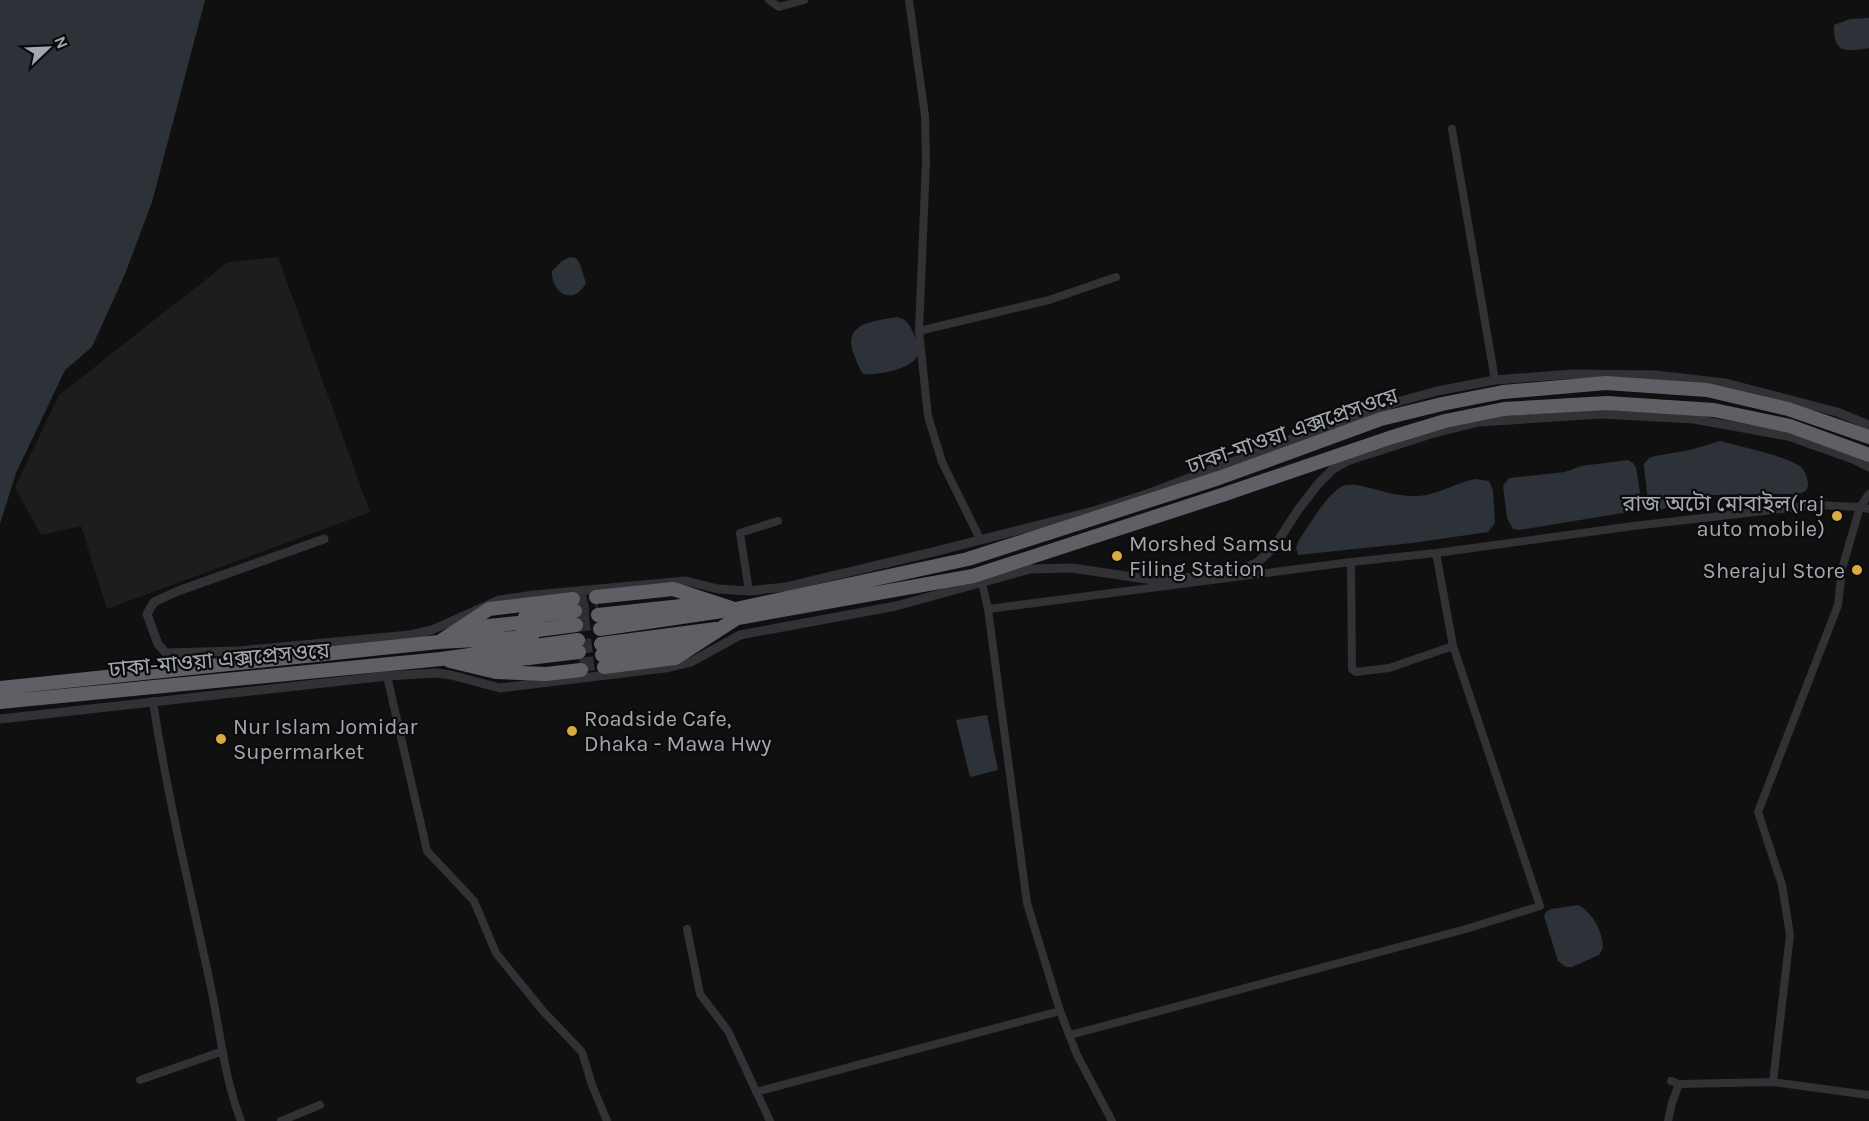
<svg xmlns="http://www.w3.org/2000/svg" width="1869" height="1121" font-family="Karla,'Noto Sans Bengali',sans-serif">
<rect width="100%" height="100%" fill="#101011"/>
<path fill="#1d1d1e" d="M278,257l92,255 -263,97 -26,-83 -40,9 -26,-48 44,-92 169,-133z"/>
<path fill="#2c3238" d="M0,0h205l-53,202 -27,72 -33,73 -27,23 -49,103 -16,51z
M1869,18v30c-23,4 -36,6 -35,-23l16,-6z
M570,257l6,1 4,6 6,19c-13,24 -35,9 -34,-12l10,-10z
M897,317c9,2 12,7 16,15 3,7 7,16 5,23 -5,14 -42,21 -55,19 -5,-7 -7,-15 -10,-22 -10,-30 23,-31 44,-35z
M1720,441c20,6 65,14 81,26 4,4 7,11 7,17 0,10 -10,10 -18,10l-83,1 -44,14 -10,1 -5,-9 -4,-34v-3l5,-6 6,-2 35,-6z
M1628,460l5,3 3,4 5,32 -4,8 -8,5 -110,18 -6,-1 -6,-11 -4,-32 6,-8 56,-6 16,-6z
M1475,479l14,2 4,9 2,33 -7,9 -76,11 -114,12 -2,-7 3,-8c9,-13 29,-48 44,-54 5,-2 14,-1 19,0 18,4 36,11 55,10 21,-1 38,-13 58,-17z
M987,715l11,55 -28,7 -14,-57z
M1579,905c15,10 23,25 24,43l-4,7 -27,12h-6l-8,-6 -14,-45 2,-4 5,-3z"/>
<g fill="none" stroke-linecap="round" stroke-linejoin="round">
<path stroke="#2d2e31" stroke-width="14" stroke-dasharray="14 7" stroke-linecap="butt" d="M573,599l23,-2
M575,611l23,-2
M576,625l23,-3
M578,647l23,-3
M580,665l23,-3"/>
<path stroke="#323236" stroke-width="8" d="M769,0l10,7 25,-7
M909,0l16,116 1,46 -7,169 9,85 14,46 38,77
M1452,129l43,251
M919,331l130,-31 67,-23
M1351,562l1,107 4,3 33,-4 64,-22 -17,-93
M982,583l6,26 363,-47 85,-9 197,-27 183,-21 44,2 9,2
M749,591l-9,-58 38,-12
M988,609l39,294 33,108 17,44 35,66
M387,676l40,175 47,50 22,52 47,58 39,41 10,33 15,36
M153,701c14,95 37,188 57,282 10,46 14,95 31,138
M687,929l13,65 28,37 42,90
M1070,1035l396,-106 74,-23 -87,-260
M140,1080l83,-29
M1671,1081l8,3 94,-2 96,13
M1773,1082l17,-147 -8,-50 -24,-73 80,-207 4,-36 18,-62 9,-13
M756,1092l304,-81
M281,1121l39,-16
M1668,1121l4,-18 7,-19"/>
<path stroke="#323236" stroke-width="9" d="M324,539l-146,52 -24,11 -7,12 11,30 8,9 72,-2 172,-16 22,-5 67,-30 35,-5 152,-14 32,8 31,2 37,-4 147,-35 161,-41 53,-17 164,-62 86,-30 40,-11 58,-11 78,-6 82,1 70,8 112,29 32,13
M0,719l387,-43 50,-3 14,2 49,13 165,-20 26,-6 49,-27 156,-29 134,-37 42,-1 81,12 42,-3 49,-8 14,-7 16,-15 24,-37 20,-26 15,-15 14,-8 87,-28 45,-11 121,-8 94,5 94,17 65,23 16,8"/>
<path stroke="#5f6066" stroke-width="14" d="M596,597l77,-8 58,19
M598,615l111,-12
M525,617l50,-6
M732,619l241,-43 252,-82 164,-56 56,-17 59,-12 103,-6 107,7 76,16 79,29
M460,629l76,-8
M600,629l136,-20 232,-50 251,-81 162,-59 61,-15 61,-12 103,-9 101,7 81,19 81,28
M522,632l54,-7
M439,642l50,-33 84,-10
M601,644l115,-15
M602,655l88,-9
M450,661l46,11 50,2 35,-4
M477,664l102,-12
M604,667l71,-9 62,-40
M0,688l439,-46 93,-5
M0,702l441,-43 137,-19"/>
</g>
<g fill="#d9ab41" stroke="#0b0b0c" stroke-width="2">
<circle cx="1837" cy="516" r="6"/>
<circle cx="1117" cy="556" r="6"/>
<circle cx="1857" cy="570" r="6"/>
<circle cx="572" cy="731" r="6"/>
<circle cx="221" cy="739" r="6"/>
</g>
<g text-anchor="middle" stroke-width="4.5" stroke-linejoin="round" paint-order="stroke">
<g font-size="22" fill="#a3a7b0" stroke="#0b0b0c">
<text transform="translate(1292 430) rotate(-19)" y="8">ঢাকা-মাওয়া এক্সপ্রেসওয়ে</text>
<text transform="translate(219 659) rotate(-5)" y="8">ঢাকা-মাওয়া এক্সপ্রেসওয়ে</text>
</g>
<g font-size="22" fill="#a3a7b0" stroke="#0b0b0c" text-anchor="start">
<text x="1825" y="511" text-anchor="end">রাজ অটো মোবাইল(raj<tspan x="1825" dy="25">auto mobile)</tspan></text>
<text x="1129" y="551">Morshed Samsu<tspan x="1129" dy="25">Filing Station</tspan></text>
<text x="1845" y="578" text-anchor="end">Sherajul Store</text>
<text x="584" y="726">Roadside Cafe,<tspan x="584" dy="25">Dhaka - Mawa Hwy</tspan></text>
<text x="233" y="734">Nur Islam Jomidar<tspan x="233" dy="25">Supermarket</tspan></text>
</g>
</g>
<g transform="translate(48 48) rotate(67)" stroke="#0b0b0c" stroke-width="4.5" paint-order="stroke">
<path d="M0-4.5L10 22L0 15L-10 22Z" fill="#a3a7b0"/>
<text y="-9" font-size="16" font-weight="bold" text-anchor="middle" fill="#a3a7b0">N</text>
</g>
</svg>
